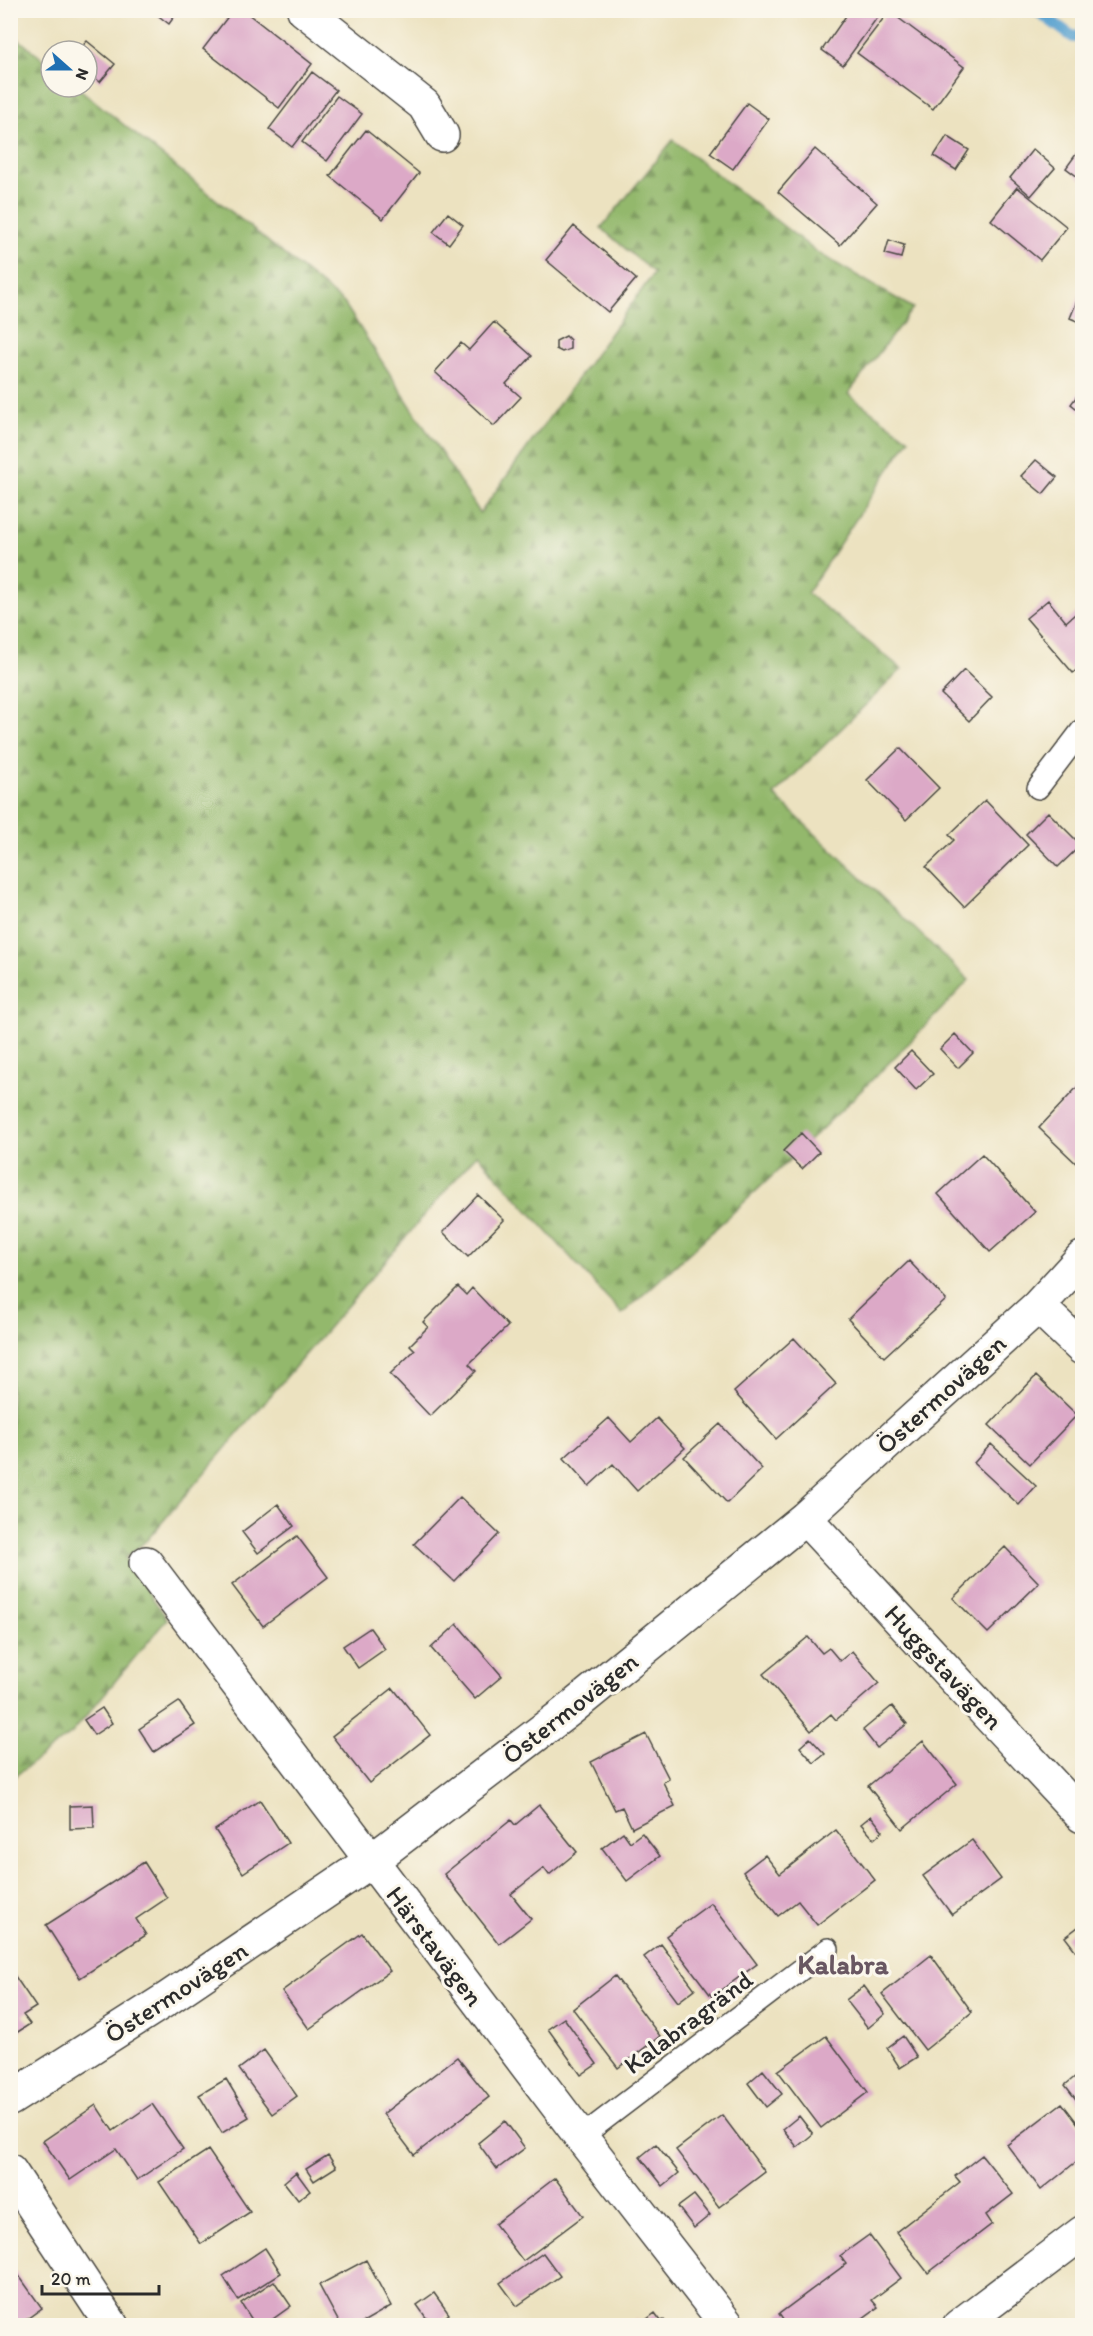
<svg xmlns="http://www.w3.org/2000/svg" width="1093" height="2336" font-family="Itim,sans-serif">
<defs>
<pattern id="forest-firs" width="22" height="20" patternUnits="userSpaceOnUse" patternTransform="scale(1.5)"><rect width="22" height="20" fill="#93b86c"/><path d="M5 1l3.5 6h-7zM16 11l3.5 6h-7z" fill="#789659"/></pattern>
</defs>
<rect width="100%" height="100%" fill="#fbf7ec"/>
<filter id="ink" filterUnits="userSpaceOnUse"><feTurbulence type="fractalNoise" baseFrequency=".0167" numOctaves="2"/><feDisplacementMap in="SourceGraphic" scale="12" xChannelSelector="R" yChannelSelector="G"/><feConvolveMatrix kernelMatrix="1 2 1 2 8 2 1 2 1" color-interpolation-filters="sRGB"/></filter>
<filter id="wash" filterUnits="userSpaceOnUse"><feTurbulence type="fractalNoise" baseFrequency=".008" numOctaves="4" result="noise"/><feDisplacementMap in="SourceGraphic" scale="24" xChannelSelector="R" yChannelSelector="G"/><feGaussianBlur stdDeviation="1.35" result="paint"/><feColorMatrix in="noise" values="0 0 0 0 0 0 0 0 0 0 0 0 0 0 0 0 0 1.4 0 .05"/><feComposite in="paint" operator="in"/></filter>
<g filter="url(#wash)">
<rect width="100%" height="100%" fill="#ece2c0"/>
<path fill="url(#forest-firs)" stroke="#5f724c" stroke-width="1.5" d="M11,33l40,33v21h26l267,216 136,210 174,-240 -53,-45 72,-88 145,113 95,55 -65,86 61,45 -102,154 95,76 -128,126 195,185c-109,117 -228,226 -347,334l-145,-160 -330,386 -22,18 42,61 -95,114 -61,46z"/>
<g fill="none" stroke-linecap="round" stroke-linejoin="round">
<path stroke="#59a1cf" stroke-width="12" d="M1036,10l37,27 9,-1"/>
</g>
<g id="blocks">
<path fill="#dca9c7" d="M151,10h28l-10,14z
M233,10h10l69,54 -33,44 -76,-59z
M850,10h23l6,5 -36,50 -21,-15z
M889,11l75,56 -31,42 -76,-56z
M87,41l28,23 -15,18 -13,-11v-20h-9z
M312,72l24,18 -44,57 -23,-18z
M337,96l25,18 -35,47 -25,-19z
M747,103l22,16 -36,50 -23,-16z
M366,130l53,43 -36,46 -53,-43z
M947,136l22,14 -13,20 -22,-14z
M1082,146v34l-16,-12z
M815,149l62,54 -37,42 -62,-53z
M1033,149l22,19 -24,28 -21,-18z
M1017,187l50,40 -27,33 -49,-40z
M448,213l15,12 -14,19 -16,-12z
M574,226l62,53 -28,33 -62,-52z
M889,240l15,5 -3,13 -16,-4z
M1082,289v34l-12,-5z
M494,322l38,34 -26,28 15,13 -27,29 -59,-54 26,-29 8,7z
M566,336l4,4v9l-8,3 -6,-3v-8z
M1082,389v24l-11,-9z
M1036,460l21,17 -14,17 -22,-18z
M1048,600l18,22 16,-14v57l-9,8 -47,-55z
M964,670l28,27 -23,24 -28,-27z
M900,748l39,40 -33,32 -39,-40z
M985,800l43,45 -64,62 -38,-40 28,-27 -5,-5z
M1048,812l33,33 -23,22 -32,-33z
M955,1034l18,19 -15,15 -18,-19z
M911,1051l22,23 -17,16 -21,-23z
M1081,1083l1,1v85l-43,-41z
M801,1133l18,19 -17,17 -19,-18z
M982,1154l53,58 -45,40 -52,-58z
M478,1195l26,25 -36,37 -25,-25z
M909,1261l37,39 -62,57 -36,-38z
M458,1287l8,8 6,-7 36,38 -39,38 7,7 -46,45 -40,-42 25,-24 -5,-5 18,-18 -5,-5z
M794,1338l42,46 -60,55 -42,-47z
M1036,1376l41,39 -47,49 -41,-39z
M609,1418l22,24 26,-24 28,30 -48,43 -24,-27 -24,22 -25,-28z
M720,1424l42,45 -35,34 -43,-46z
M991,1444l45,42 -17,19 -45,-42z
M460,1497l39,37 -45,47 -40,-37z
M278,1504l16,22 -36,27 -16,-21z
M297,1536l31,41 -65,49 -31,-41z
M1005,1547l34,36 -51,50 -35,-35z
M457,1624l45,52 -27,23 -44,-51z
M370,1628l15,21 -27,19 -15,-22z
M808,1637l14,16 7,-5 11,13 12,-10 27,32 -43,37 -5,-6 -20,17 -48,-57z
M393,1688l37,47 -61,48 -37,-47z
M179,1702l16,23 -41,27 -15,-23z
M892,1706l15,18 -30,24 -14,-18z
M102,1708l10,15 -18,12 -10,-15z
M646,1734l23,45 -6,3 12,24 -43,22 -10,-21 -7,3 -24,-48z
M810,1738l15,16 -11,9 -14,-16z
M923,1741l34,43 -55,45 -34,-43z
M260,1800l28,43 -45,30 -28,-43z
M93,1805l1,23 -24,1v-23z
M539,1805l38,47 -28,23 -5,-7 -33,26 20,25 -32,25 -55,-70 67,-54 4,5z
M871,1816l12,15 -9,8 -13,-15z
M836,1830l39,50 -58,45 -19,-24 -20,15 -35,-44 22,-17 15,19z
M623,1832l7,10 12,-9 18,23 -33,25 -25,-33z
M972,1840l29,39 -49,36 -29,-39z
M144,1862l23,36 -31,21 10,16 -66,43 -34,-53z
M711,1903l46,61 -45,33 -46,-61z
M1082,1924v35l-17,-22z
M362,1933l28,38 -81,58 -27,-38z
M661,1944l34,45 -17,13 -34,-45z
M931,1955l41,57 -47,38 -43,-56z
M10,1969l26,38 -13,8 7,9 -20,13z
M615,1976l45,60 -42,32 -45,-59z
M864,1986l21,28 -17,14 -22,-28z
M564,2018l33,46 -16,11 -33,-46z
M826,2036l42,56 -47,36 -43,-57z
M903,2036l14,21 -17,11 -13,-20z
M264,2050l33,46 -25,18 -33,-45z
M457,2057l32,40 -75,58 -31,-41z
M763,2070l19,24 -16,13 -18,-24z
M1082,2071v36l-17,-22z
M226,2079l23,38 -27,16 -23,-38z
M1062,2103l20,26v28l-41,33 -34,-45z
M152,2104l31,45 -46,31 -21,-31 -46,31 -27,-39 53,-36 17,26z
M722,2115l43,57 -46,35 -43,-57z
M799,2116l14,18 -16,13 -14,-18z
M505,2121l20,27 -28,21 -19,-26z
M656,2144l23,29 -16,13 -23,-29z
M208,2150l42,62 -49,32 -42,-62z
M328,2155l8,12 -22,14 -8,-12z
M982,2155l31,39 -27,21 6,9 -64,49 -32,-41 64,-50 -5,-6z
M296,2172l14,19 -12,9 -14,-18z
M555,2178l28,38 -60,45 -28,-37z
M694,2195l16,20 -16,13 -16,-21z
M869,2235l32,43 -29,22 6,7 -26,19h-65l-8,-12 67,-50 -6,-8z
M265,2248l16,25 -43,27 -15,-24z
M543,2253l17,23 -43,30 -17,-23z
M366,2260l25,46 -35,20h-15l-22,-41z
M12,2266l30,42 -25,18h-7z
M274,2281l17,25 -28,20h-7l-15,-23z
M434,2293l15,21 -17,12 -15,-21z
M655,2313l6,8 3,-1 5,6h-43l9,-7 4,6z"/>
</g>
</g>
<g filter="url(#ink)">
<use href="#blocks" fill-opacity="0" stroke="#484641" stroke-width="1.5"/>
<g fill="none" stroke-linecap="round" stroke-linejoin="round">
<g stroke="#484641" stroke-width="24">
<path id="service" d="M1038,788l44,-58
M581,2137l247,-188"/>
</g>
<g stroke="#484641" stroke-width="36">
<path id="minor" d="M304,10l120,95 18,30
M1038,1306l44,42
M805,1518l277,298
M146,1563l435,574 147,189
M10,2099l157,-100 204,-138 198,-151 236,-192 233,-212 44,-48
M10,2171l102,155
M959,2326l123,-93"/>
</g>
<use href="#service" stroke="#fff" stroke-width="21"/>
<use href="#minor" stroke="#fff" stroke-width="33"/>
</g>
</g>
<g text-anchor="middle" stroke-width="6" stroke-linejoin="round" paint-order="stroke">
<g font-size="26" fill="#2b2b2b" stroke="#fbf7ec">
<text transform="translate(941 1394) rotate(-42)" y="9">Östermovägen</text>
<text transform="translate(944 1667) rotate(47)" y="9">Huggstavägen</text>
<text transform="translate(570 1708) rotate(-38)" y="9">Östermovägen</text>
<text transform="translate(435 1946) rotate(53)" y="9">Härstavägen</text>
<text transform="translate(176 1992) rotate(-33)" y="9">Östermovägen</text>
<text transform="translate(688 2022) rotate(-37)" y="9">Kalabragränd</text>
</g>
<g font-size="27" font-weight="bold" fill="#695762" stroke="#fbf7ec">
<text x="843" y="1974">Kalabra</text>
</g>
</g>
<rect width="1093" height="2336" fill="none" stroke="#fbf7ec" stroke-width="36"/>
<g transform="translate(69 69) rotate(111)"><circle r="28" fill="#fbf7ec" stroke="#a8a59f" stroke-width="1.5"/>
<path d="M0-4.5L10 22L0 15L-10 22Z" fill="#1f6fb2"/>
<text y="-9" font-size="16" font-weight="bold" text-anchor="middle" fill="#2b2b2b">N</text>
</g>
<path d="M42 2285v9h117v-9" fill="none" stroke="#2b2b2b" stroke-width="3"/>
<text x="51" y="2285" font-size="18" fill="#2b2b2b" stroke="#fbf7ec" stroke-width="4.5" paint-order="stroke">20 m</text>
</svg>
